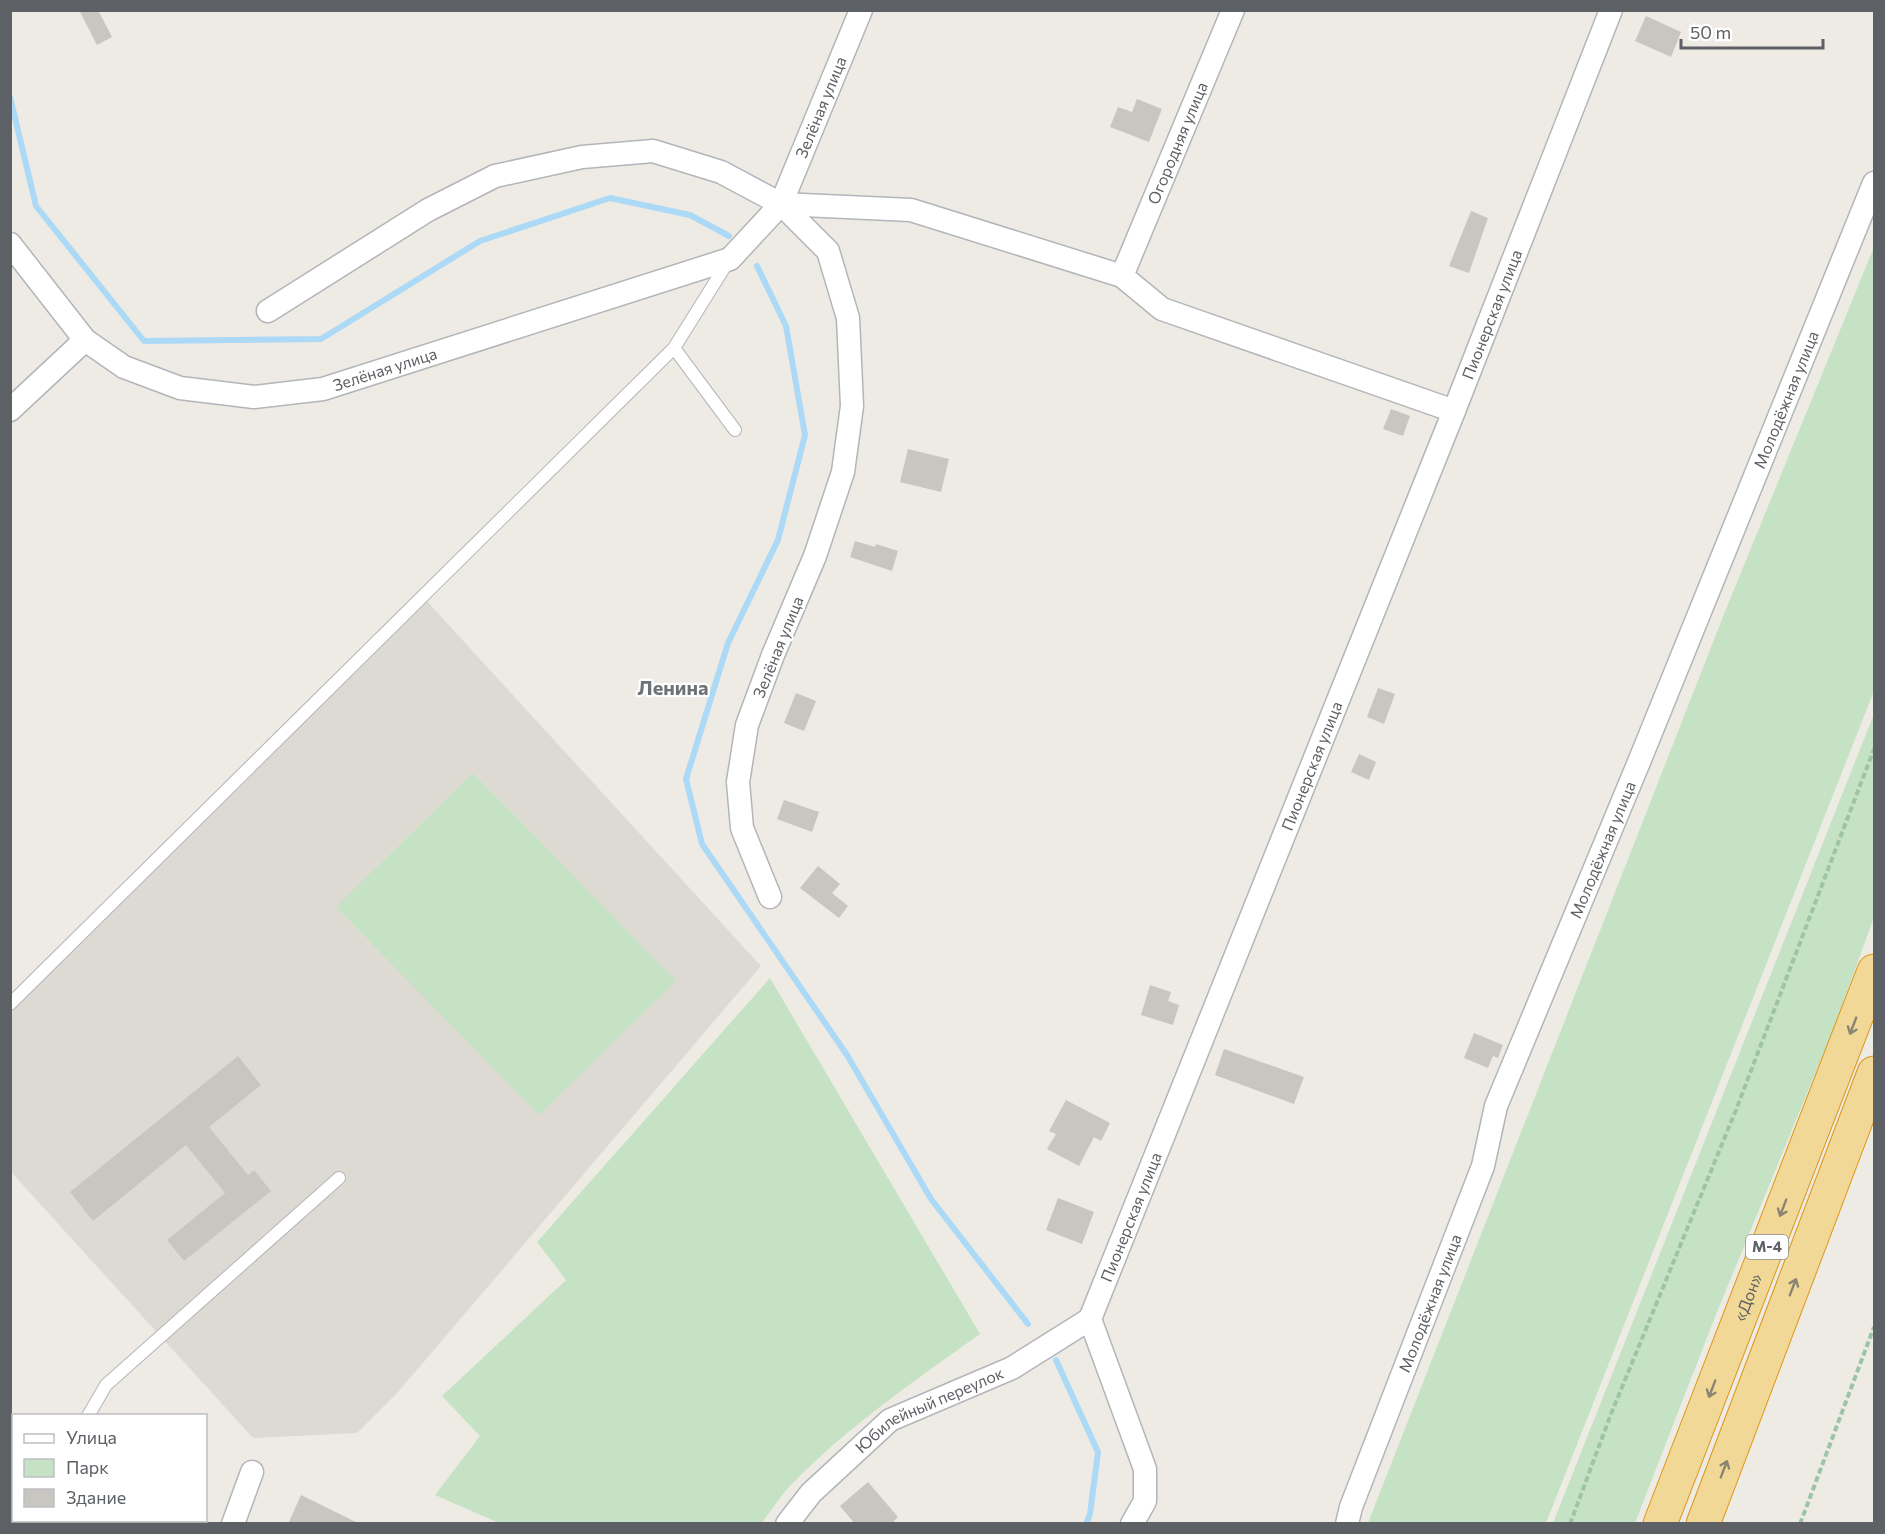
<svg xmlns="http://www.w3.org/2000/svg" width="1885" height="1534" font-family="Commissioner,sans-serif">
<rect width="100%" height="100%" fill="#eeebe5"/>
<path fill="#dddad3" d="M424,598l337,368 -362,425 -42,42 -104,5 -242,-266v-172z"/>
<path fill="#c5e3c4" d="M1874,247v444l-328,832h-178l356,-909z
M1874,714v203l-41,113 -118,287 -80,206h-82z
M473,773l203,208 -137,134 -203,-208z
M770,978l210,356c-66,47 -134,94 -191,153 -10,11 -18,24 -27,36h-263l-64,-28 45,-59 -38,-40 124,-116 -29,-38z"/>
<g fill="none" stroke-linecap="round" stroke-linejoin="round">
<path stroke="#acd9f6" stroke-width="6" d="M10,97l26,109 108,135 177,-2 159,-98 130,-43 80,17 39,21
M757,266l29,60 19,109 -27,105 -50,103 -42,136 16,65 145,211 84,144 97,125
M1056,1360l42,92 -8,62 -4,10"/>
</g>
<path fill="#c9c6c2" d="M79,10h19l14,27 -15,8z
M1646,16l35,16 -10,25 -36,-16z
M1137,99l25,10 -13,33 -39,-15 8,-20 14,5z
M1471,211l17,7 -19,55 -20,-7z
M1391,409l19,7 -7,20 -20,-7z
M908,449l41,10 -8,33 -41,-10z
M855,541l20,6 1,-3 22,7 -6,20 -42,-14z
M1378,688l17,6 -11,30 -17,-7z
M796,693l20,8 -12,30 -20,-8z
M1359,754l17,8 -7,18 -18,-8z
M784,800l35,12 -7,20 -35,-13z
M818,866l22,18 -8,9 16,13 -9,12 -39,-30z
M1150,985l21,7 -3,9 11,4 -6,20 -32,-10z
M1474,1033l29,12 -5,13 -5,-2 -5,12 -24,-10z
M1224,1049l80,28 -10,27 -79,-29z
M238,1056l23,29 -52,42 39,48 6,-5 17,21 -87,70 -17,-21 58,-47 -39,-48 -93,76 -23,-29z
M1066,1100l44,23 -9,18 -7,-4 -15,29 -32,-17 9,-15 -7,-3z
M1058,1198l36,14 -12,32 -36,-14z
M868,1482l30,35 -7,7h-36l-15,-18z
M301,1495l59,29h-72z"/>
<g fill="none" stroke-linecap="round" stroke-linejoin="round">
<g stroke="#b2b5b9" stroke-width="14">
<path id="lane" d="M674,348l61,82
M10,1004l664,-656 55,-88
M88,1416l18,-31 233,-207
M26,1524l2,-4"/>
</g>
<g stroke="#b2b5b9" stroke-width="25">
<g id="street">
<path d="M781,204l130,6 211,66 40,33 292,102"/>
<path id="s1" d="M10,244l75,96 39,27 56,21 74,9 69,-8 407,-130 51,-55 80,-194"/>
<path id="s2" d="M1122,276l111,-266"/>
<path d="M268,311l160,-101 67,-34 87,-19 71,-6 68,21 60,32 47,47 20,67 4,88 -9,66 -28,84 -42,99 -26,70 -9,57 4,46 28,69"/>
<path d="M10,410l75,-70"/>
<path d="M233,1524l19,-52"/>
<path id="s3" d="M787,1524l24,-31 79,-73 122,-52 78,-49"/>
<path id="s4" d="M1132,1524l13,-23v-32l-55,-150 364,-908 157,-401"/>
<path id="s5" d="M1347,1524l4,-17 132,-341 13,-60 143,-344 235,-579"/>
</g>
</g>
<g stroke="#dc9717" stroke-width="35">
<g id="highway">
<path id="s6" d="M1660,1524l214,-553"/>
<path d="M1703,1524l171,-451"/>
</g>
</g>
<path stroke="#9ec3a7" stroke-width="4" stroke-dasharray="6 3" stroke-linecap="butt" d="M1570,1524l41,-110 125,-304 138,-361
M1800,1524l74,-197"/>
<use href="#lane" stroke="#fff" stroke-width="12"/>
<use href="#street" stroke="#fff" stroke-width="22"/>
<use href="#highway" stroke="#f2d897" stroke-width="33"/>
</g>
<defs><path id="oneway-shaft" d="M-6 0H5M1.5-3L5.5 0L1.5 3" fill="none" stroke-width="1.6" stroke-linecap="round" stroke-linejoin="round" transform="scale(1.5)"/></defs>
<g stroke="#8a8473">
<use href="#oneway-shaft" transform="translate(1853 1026) rotate(111)"/>
<use href="#oneway-shaft" transform="translate(1783 1208) rotate(111)"/>
<use href="#oneway-shaft" transform="translate(1793 1287) rotate(-69)"/>
<use href="#oneway-shaft" transform="translate(1712 1389) rotate(111)"/>
<use href="#oneway-shaft" transform="translate(1724 1469) rotate(-69)"/>
</g>
<g text-anchor="middle" stroke-width="4.5" stroke-linejoin="round" paint-order="stroke">
<rect fill="#fff" stroke="#8e9092" stroke-width="1.5" x="1746" y="1235" width="42" height="24" rx="4.5"/>
<g font-size="15" font-weight="bold" fill="#5d6064">
<text x="1767" y="1252">М-4</text>
</g>
<g font-size="16" fill="#5d6064" stroke="#fff">
<text dy="6" stroke="none"><textPath href="#s1" startOffset="980">Зелёная улица</textPath></text>
<text dy="6" stroke="none"><textPath href="#s2" startOffset="144">Огородняя улица</textPath></text>
<text dy="6" stroke="none"><textPath href="#s4" startOffset="1300">Пионерская улица</textPath></text>
<text dy="6" stroke="none"><textPath href="#s1" startOffset="438">Зелёная улица</textPath></text>
<text dy="6" stroke="none"><textPath href="#s5" startOffset="1208">Молодёжная улица</textPath></text>
<text transform="translate(778 647) rotate(-68)" y="6">Зелёная улица</text>
<text dy="6" stroke="none"><textPath href="#s4" startOffset="814">Пионерская улица</textPath></text>
<text dy="6" stroke="none"><textPath href="#s5" startOffset="722">Молодёжная улица</textPath></text>
<text dy="6" stroke="none"><textPath href="#s4" startOffset="328">Пионерская улица</textPath></text>
<text dy="6" stroke="none"><textPath href="#s6" startOffset="243">«Дон»</textPath></text>
<text dy="6" stroke="none"><textPath href="#s5" startOffset="236">Молодёжная улица</textPath></text>
<text dy="6" stroke="none"><textPath href="#s3" startOffset="186">Юбилейный переулок</textPath></text>
</g>
<g font-size="20" font-weight="bold" fill="#6e7276" stroke="#fff">
<text x="673" y="695">Ленина</text>
</g>
</g>
<rect width="1885" height="1534" fill="none" stroke="#5d6064" stroke-width="24"/>
<rect x="12" y="1414" width="195" height="108" fill="#ffffff" stroke="#bebfc1" stroke-width="1.5"/>
<rect x="24" y="1434" width="30" height="9" fill="#ffffff" stroke="#bebfc1" stroke-width="1.5"/>
<text x="66" y="1444" font-size="18" fill="#5d6064">Улица</text>
<rect x="24" y="1459" width="30" height="18" fill="#c5e3c4" stroke="#bebfc1" stroke-width="1.5"/>
<text x="66" y="1474" font-size="18" fill="#5d6064">Парк</text>
<rect x="24" y="1489" width="30" height="18" fill="#c9c6c2" stroke="#bebfc1" stroke-width="1.5"/>
<text x="66" y="1504" font-size="18" fill="#5d6064">Здание</text>
<path d="M1681 39v9h142v-9" fill="none" stroke="#5d6064" stroke-width="3"/>
<text x="1690" y="39" font-size="18" fill="#5d6064" stroke="#ffffff" stroke-width="4.5" paint-order="stroke">50 m</text>
</svg>
